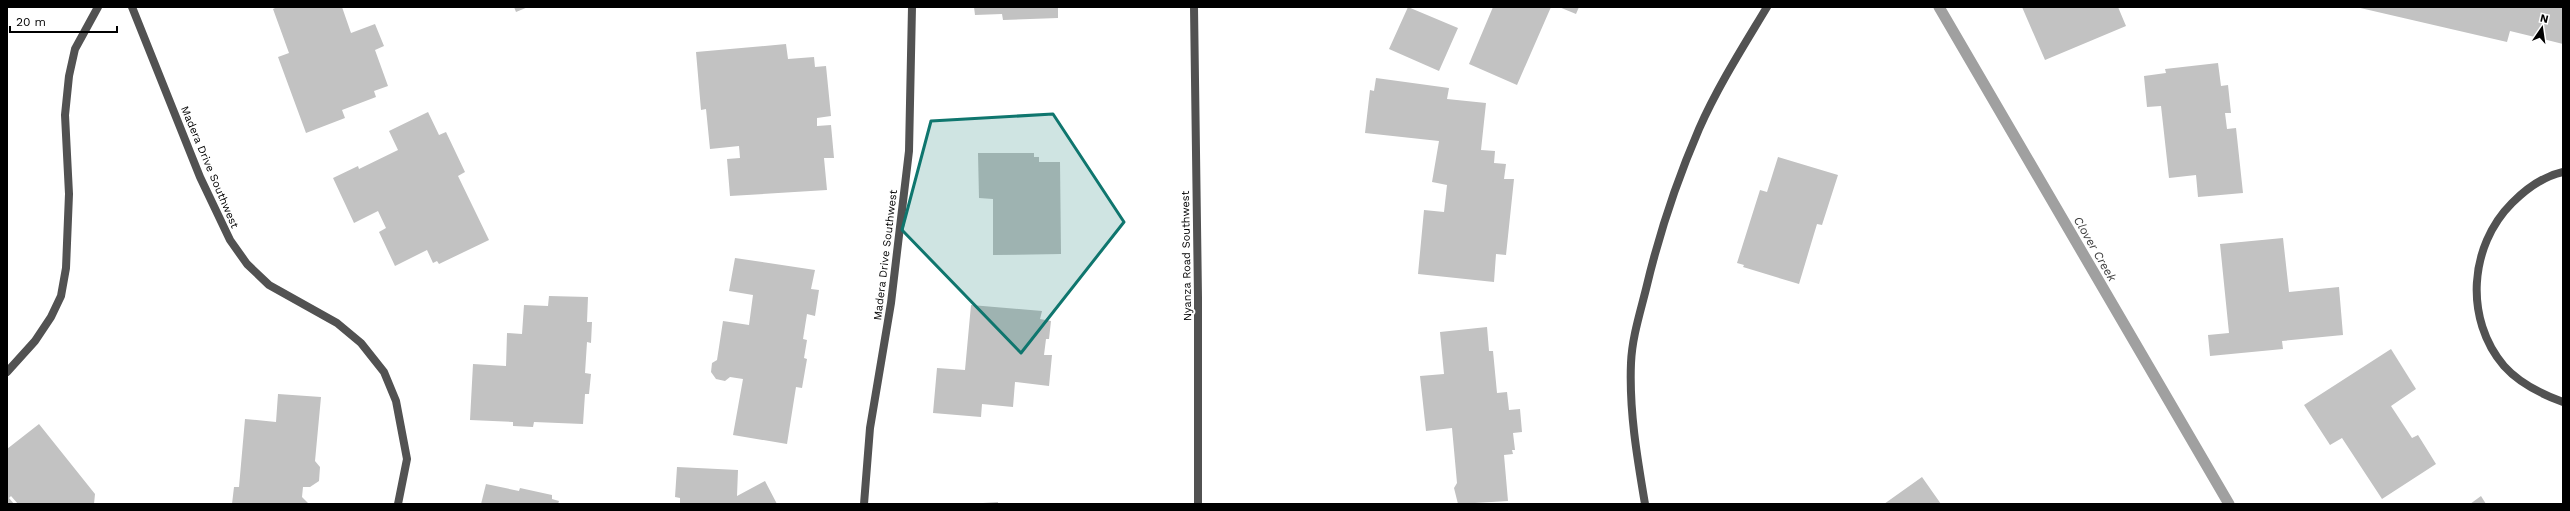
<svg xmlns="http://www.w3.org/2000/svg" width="2570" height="511" font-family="'Work Sans',sans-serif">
<rect width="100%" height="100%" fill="#fff"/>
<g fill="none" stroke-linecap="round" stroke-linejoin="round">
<path stroke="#a0a0a0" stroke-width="11" d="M1939,7l290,497"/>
</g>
<path fill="#c2c2c2" d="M277,7h65l9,26 24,-9 9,22 -9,4 13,36 -14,5 2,6 -34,13 3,8 -39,15 -28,-76 11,-4 -16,-44z
M514,7h14l-12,5z
M974,7h84v11l-55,2 -1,-6 -27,1z
M1408,7l50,21 -19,43 -50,-22z
M1493,7h58l-34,78 -48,-21z
M1559,7h20l-3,7z
M2022,7h96l8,19 -81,34z
M2356,7h207v37l-53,-13 -3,11z
M786,44l2,15 26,-2 1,10 11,-1 5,50 -14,2v8l14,-1 3,33h-10l3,32 -97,6 -3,-37 13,-1 -1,-12 -29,3 -4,-40 -5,1 -5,-58z
M2218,63l3,23 7,-1 3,28h-6l2,16 9,-1 7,65 -45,4 -2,-22 -27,3 -8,-72 -14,1 -3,-31 22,-3 -1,-4z
M1376,78l73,10 -2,11 39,4 -5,47 14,1 -1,12 12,1 -2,15h10l-8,76 -10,-1 -2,28 -76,-8 6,-64 20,2 3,-27 -15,-3 7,-41 -74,-8 5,-43 4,1z
M428,112l11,23 7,-3 19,40 -7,4 31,64 -50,24 -2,-3 -4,2 -6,-13 -32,16 -16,-34 7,-4 -8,-17 -24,12 -21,-45 25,-12 1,3 39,-19 -9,-19z
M978,153h56v4h5v5h21l1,92 -68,1v-56l-14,-1z
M1778,157l60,18 -16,50 -5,-1 -18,60 -56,-17 1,-2 -7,-2 23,-73 7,2z
M2283,238l6,54 50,-5 4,48 -61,6 1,8 -73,7 -2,-21 21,-2 -9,-89z
M735,258l80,12 -4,19 8,1 -4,26 -8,-2 -4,25 4,1 -3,18 3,1 -5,29 -6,-1 -9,57 -54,-9 10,-56 -13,-2 -5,4 -9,-2 -5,-7 1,-9 5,-3 6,-39 26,4 4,-30 -24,-4z
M549,296l39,1 -1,25h5l-1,21 -4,-1 -2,31 6,1 -2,20h-4l-2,30 -49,-2 -1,5 -20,-1v-4l-43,-2 3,-56 33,2 1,-33 15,1 2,-29 24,1z
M971,305l71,6 -2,8 11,2 -2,18h-3l-2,16h8l-3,31 -34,-4 -2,25 -31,-3 -1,13 -48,-4 4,-45 28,2z
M1487,327l2,24h4l4,42 10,-1 2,18 11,-1 2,23 -9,1 2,17h-3l1,4 -9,1 4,46 -50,3 -4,-16 3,-5 -5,-55 -26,3 -6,-55 24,-2 -4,-42z
M2391,349l25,40 -25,17 21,32 6,-3 18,29 -54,35 -40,-61 -12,7 -26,-40z
M278,394l43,3 -6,64 5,6 -1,14 -9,6h-7l-1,10 7,7h-77l2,-17h5l6,-68 31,3z
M39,424l56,70 -1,10h-76l-7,-8 -2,2 5,6h-7v-55z
M677,467l61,3 -1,26 28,-15 12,23h-97v-6l-5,-1z
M1922,477l19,27h-57z
M486,484l33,7 1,-3 32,7v4l7,2 -1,3h-77z
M2481,496l5,8h-16z
M998,502v2h-15v-1z"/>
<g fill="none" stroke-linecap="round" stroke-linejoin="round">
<path stroke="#525252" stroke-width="8" d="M132,7l68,170 30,63 17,24 22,21 68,38 24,20 23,29 12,29 11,58 -9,45
M2563,172c-19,4 -38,18 -51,31 -43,43 -48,116 -8,163 16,18 37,28 59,36
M7,372l28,-31 16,-24 10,-21 5,-28 3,-74 -4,-79 4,-39 6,-27 23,-42
M864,504l6,-76 21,-125 18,-152 3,-144
M1645,504c-8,-47 -16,-94 -14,-141 1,-25 9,-50 15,-74 13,-55 31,-109 53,-160 19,-43 44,-82 68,-122"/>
<path stroke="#525252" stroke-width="8" d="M1194,7l4,290v207"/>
</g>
<path fill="#0f766e" fill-opacity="0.2" stroke="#0f766e" stroke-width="3" stroke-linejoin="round" d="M1053,114l71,108 -103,131 -119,-123 29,-109z"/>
<g text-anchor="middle" stroke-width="4" stroke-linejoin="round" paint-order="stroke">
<g font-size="11" fill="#000" stroke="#fff">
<text transform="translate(210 167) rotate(67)" y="4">Madera Drive Southwest</text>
<text transform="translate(885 255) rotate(-83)" y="4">Madera Drive Southwest</text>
<text transform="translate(1186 256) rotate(-91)" y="4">Nyanza Road Southwest</text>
</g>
<g font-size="12" font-style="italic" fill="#414141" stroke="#fff">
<text transform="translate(2095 249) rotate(60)" y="4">Clover Creek</text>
</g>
</g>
<rect width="2570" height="511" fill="none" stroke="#000000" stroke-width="16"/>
<g transform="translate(2542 28) rotate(13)" stroke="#ffffff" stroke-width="3" paint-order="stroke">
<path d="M0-3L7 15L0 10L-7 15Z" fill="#000000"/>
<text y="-6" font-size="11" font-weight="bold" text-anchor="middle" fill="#000000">N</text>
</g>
<path d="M10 26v6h107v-6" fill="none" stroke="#000000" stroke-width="2"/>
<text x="16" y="26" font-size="12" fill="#000000" stroke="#ffffff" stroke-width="3" paint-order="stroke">20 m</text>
</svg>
